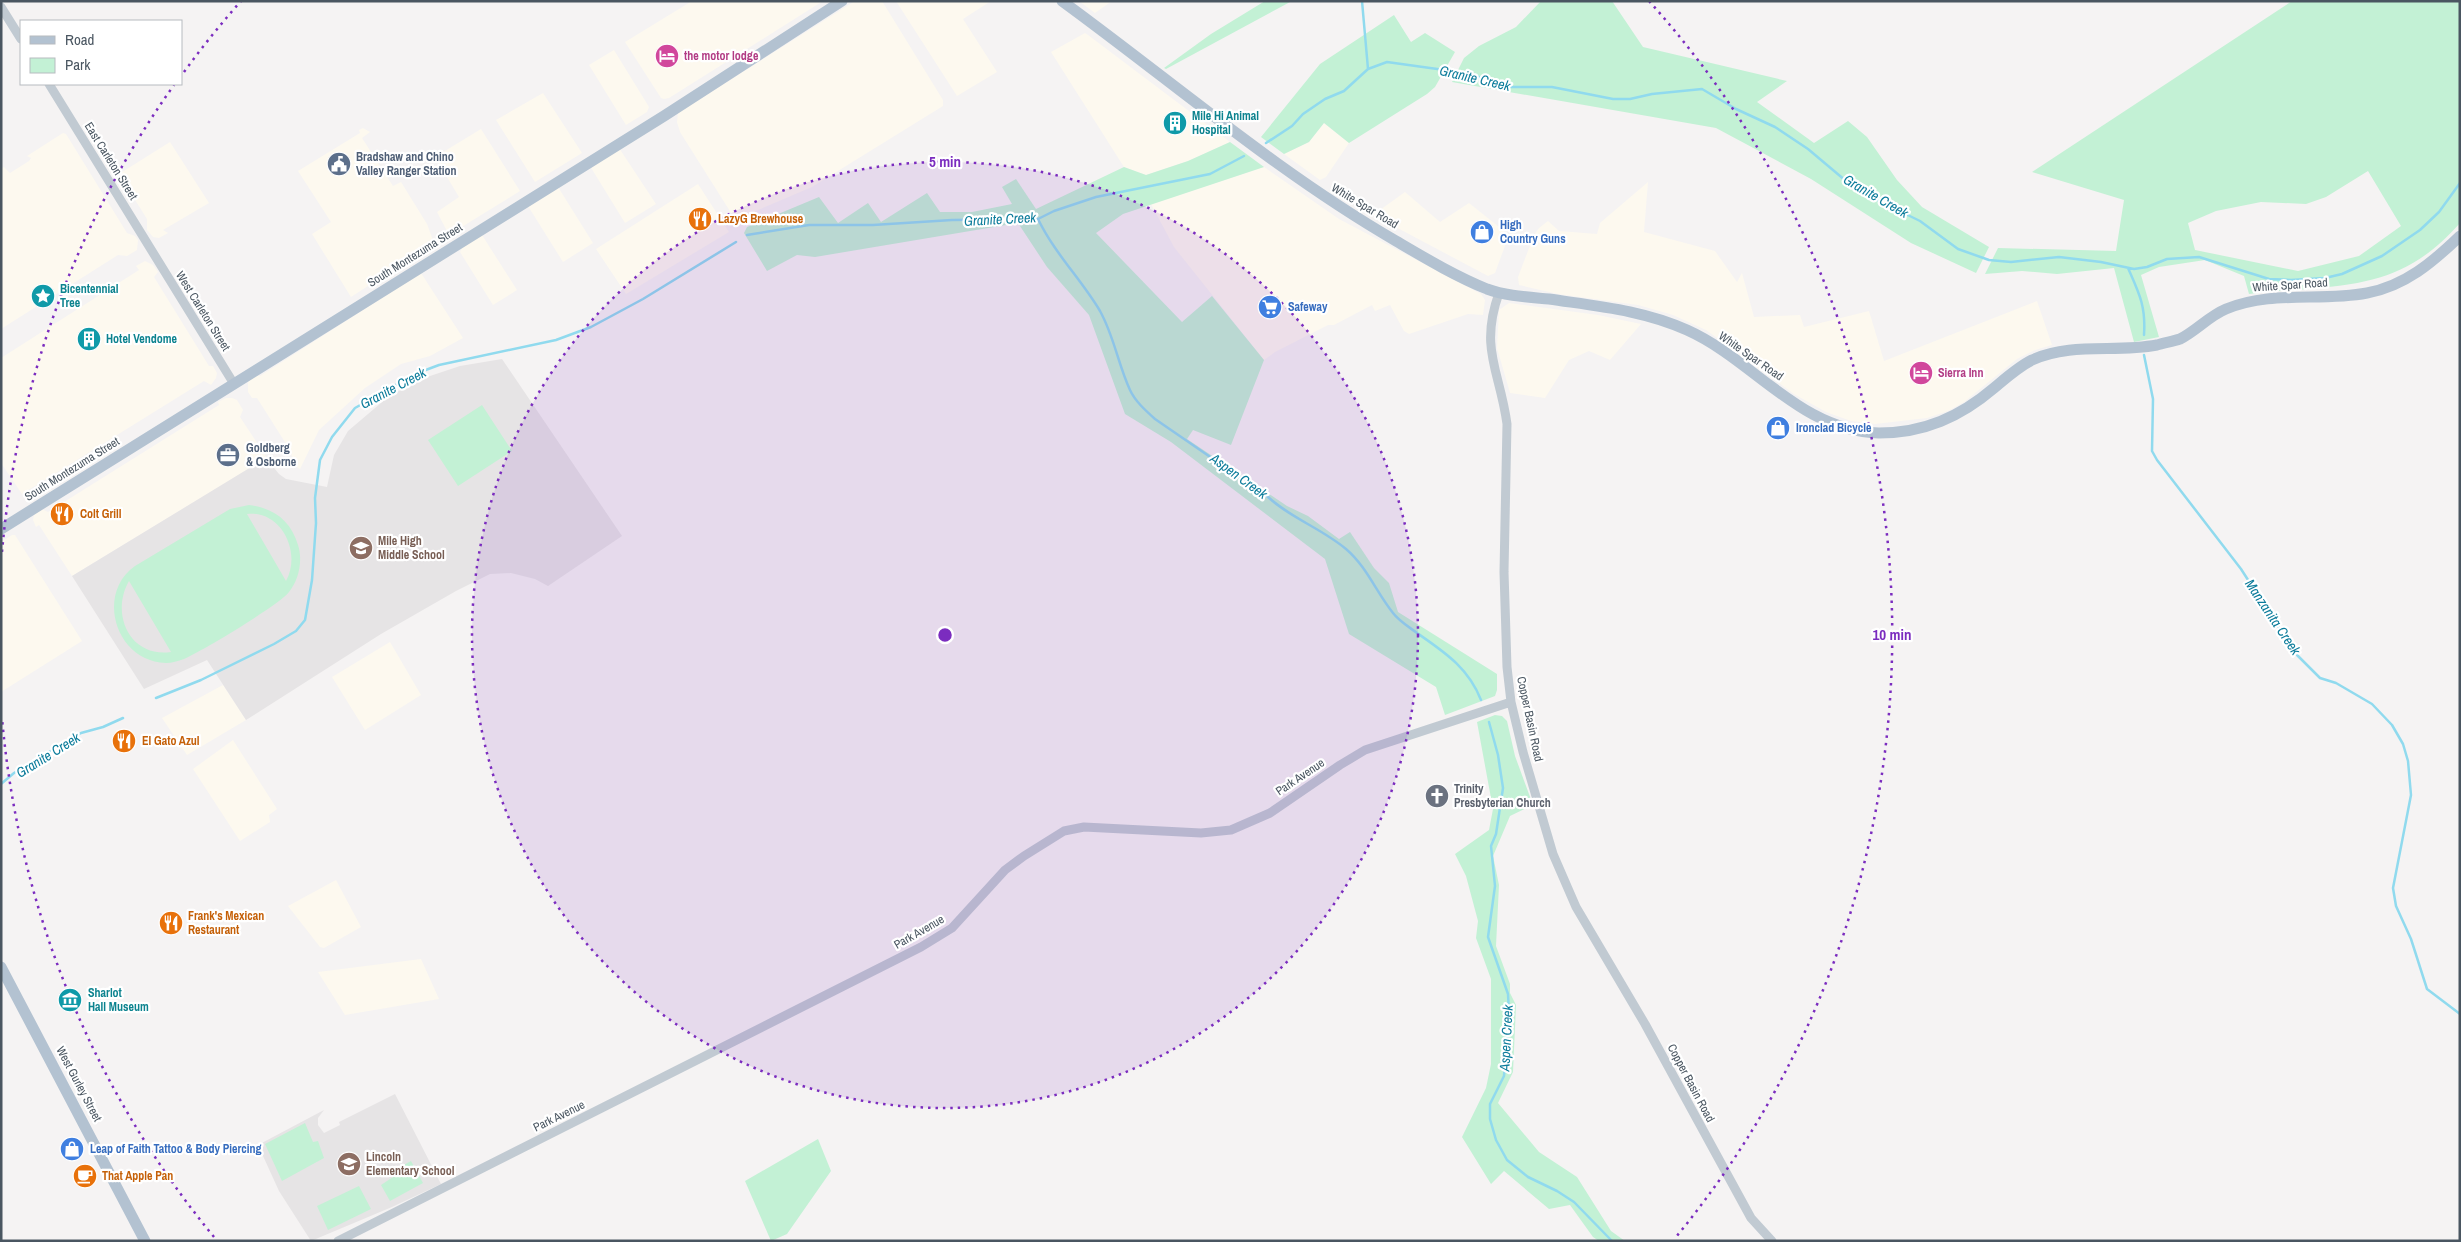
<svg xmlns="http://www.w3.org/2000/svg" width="2461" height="1242" font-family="'Archivo Narrow',sans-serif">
<rect width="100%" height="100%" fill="#f5f3f3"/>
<path fill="#fdf9ef" d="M692,1h131l-154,97 -5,1 -3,-1 -36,-56z
M855,1h27l61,99v6l-131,81 -73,31 -6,-2 -53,-84 -3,-10 1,-9z
M896,1h95l-28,18 34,53 -40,24z
M1079,1h33l-17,12z
M1085,33l3,2 142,107 -42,19 -42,14 -22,-8 -73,-115z
M614,50l35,57 -2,5 -21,13 -37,-60z
M543,93l39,60 -47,29 -39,-62z
M1324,123l25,20 -23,34 -6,3 -36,-26 25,-12z
M363,128l7,4 -8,6 31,48 8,-4 26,42 7,19 -83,54 -39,-63 19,-12 -33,-51 62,-38 -1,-3z
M481,129l39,62 -68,42h-4l-11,-21 22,-15 -24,-40z
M63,133l3,1 61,99 8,3 3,4 -1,10 -10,6 -9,-1 -117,74v-160l3,-2 6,6 19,-12 2,-3 -4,-2z
M170,142l39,61 -46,27 5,3 -9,5 -6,-1 -6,-7v-11l-28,-45z
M619,148l37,56 -31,19 -35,-57z
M1264,167l75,52 142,75 4,6 -2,15 -15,-1 -59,20 -5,-3 -14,-26 -15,6 -3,-6 -38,20h-6l-53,27 -11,8 -90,-113 -23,-43z
M1648,182l-4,50 71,19 22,31 5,-9 12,44 46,-2 4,12 65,-16 15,50 153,-60 15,44 -17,5 -18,9 -53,43 -16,9 -21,7 -52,6 -24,-3 -25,-9 -32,-18 -88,-64 -33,-15 -35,-10 -80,-11 -39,-9 -1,-8 16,-42 5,-7 9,-7 11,10 38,3 3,-11z
M698,184l31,48 -103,62 -30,-45z
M558,187l35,56 -30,19 -35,-56z
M1405,192l35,30 29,-19 40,32 -14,38 -7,3 -115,-61z
M482,235l35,55 -24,15 -33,-53 2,-4z
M145,261l8,4 5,7 -4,5 55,89h4l4,7 -1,5 -5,7 -7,-4 -182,113 -21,-31v-105l138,-88 -3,-4z
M421,273l42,65 -33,18 -29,8 -36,24 -46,42 -19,39 -5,-3 -5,-16 -33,-52h-5l-4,-6v-10l7,-7 5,1z
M1509,303l89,12 43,9 -31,36 -21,-9 -20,9 -24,38 -35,-5 -13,-45 2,-38z
M226,398h6l5,2 6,10 -3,7 27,41 -195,118 -33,-51 -3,2 -3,-7 1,-5 8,-6 6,3 171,-107 -1,-3z
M12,535h3l67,106 -81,51v-150z
M390,642l31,53 -56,35 -33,-53z
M223,685l23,35 -59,35 -25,-37z
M233,740l44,69 -8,6 1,7 -30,19 -47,-72z
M336,880l25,47 -37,21 -4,-1 -32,-41z
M421,959l18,40 -94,16 -27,-43z"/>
<path fill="#e6e4e5" d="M502,359l120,177 -74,50 -13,-7 -24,-6 -21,1 -34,17 -75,43 -135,86 -39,-60 -63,29 -72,-113 194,-118 13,16 7,5 41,8 7,-32 14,-24 40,-34 33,-18 39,-13z
M395,1094l46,90 -49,23 -81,34 -32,-50 -21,-46 66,-35 -6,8v7l6,8 16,-8 -1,-3z"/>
<path fill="#c3f1d5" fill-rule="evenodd" d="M1265,1h27l-126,68 -2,-1 47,-34z
M1541,1h71l31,46 144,34 -30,21 57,41 34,-22 19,16 30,43 25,27 67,40 -13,26 -65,-30 -100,-64 -95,-51 -264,-46 12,-24 15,-12 37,-19z
M2292,1h168v222c-46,52 -87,61 -154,66 -19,2 -38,2 -57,5l-5,-18 -39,-16 -46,7 -18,8 18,62 -25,5 -20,-74 -57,6 -35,-3 -37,3 13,-26 118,3 8,-51 -92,-28zM2368,171l33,55 -42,30 -61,15 -103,-21 -7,-27 28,-12 45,-9 45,2 20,-7z
M1394,15l17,27 14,-9 30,19 -20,35 -8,7 -78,49 -25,-20 -15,19 -25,12 -23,-17 59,-73z
M1230,142l34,25 -141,47 -27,19 86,89 30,-26 52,64 -33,85 -38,-15 -6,9 100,67 21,10 31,23 11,-7 24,36 15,15 9,29 99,62v16l-2,6 -50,19 -9,-28 -87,-53 -24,-75 -154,-117 -46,-28 -36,-99 -42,-48 -29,-44 -203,34 -18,-2 -30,16 -23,-38 3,-6 72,-30 19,26 30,-20 13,19 46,-29 13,19h32l40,-8 -10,-17 14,-8 20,30 88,-42 22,8 42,-14z
M482,405l30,46 -54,35 -30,-46z
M249,505c25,3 42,16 49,40 5,15 1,35 -9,47 -10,13 -87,59 -105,67 -6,2 -12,4 -18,4 -50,-1 -71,-69 -31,-97l95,-57zM247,514c34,-4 55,38 39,67zM129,581l42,71c-41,6 -61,-38 -42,-71z
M1495,715l7,1 5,5 8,35 18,49 -23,11 -17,40 6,29 -3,61 14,38v9l6,12 -3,67 -15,31 41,49 38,25 34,54 14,10h-26l-6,-4 -23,-32 -21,4 -45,-38 -13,13 -29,-47 24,-49 5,-24v-85l-15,-41 2,-17 -12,-45 -11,-22 34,-24 4,-21 -16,-87z
M305,1123l8,19 5,-1 6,17 -42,23 -17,-37z
M818,1139l13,32 -44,63 -16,7 -26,-60z
M411,1161l12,22 -33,18 -9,-16 21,-14 -2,-4z
M359,1186l12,23 -43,21 -11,-24z"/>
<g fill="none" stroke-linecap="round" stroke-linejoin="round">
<path stroke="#90daee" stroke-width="2.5" d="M1362,1l6,68
M1266,143l26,-17 11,-12 22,-15 19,-8 24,-22 19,-7 79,11 45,14h41l61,12h17l22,-5 50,-5 34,20 39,18 33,22 38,32 33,20 41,20 38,28 31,11 22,2 48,-5 42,5 33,7 13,-2 20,-8 32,-2 70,22 22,1 34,-2 17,-4 40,-18 38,-26 19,-18 21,-29
M1038,219c17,35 43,60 62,92 14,25 18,53 30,79 5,11 15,20 25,29l112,77c23,22 54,32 79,53 21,18 30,43 47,64 6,8 16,14 24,20 27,19 51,34 64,67
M747,235l62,-10h64l79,-5 86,-1 16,-8 42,-14 114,-23 34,-18
M2128,268c11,25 18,38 16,67
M2144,355l9,44 -1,52 5,9 84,109 54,84 25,25 16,5 36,21 20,21 11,19 5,17 3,34 -18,93 3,18 15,33 16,50 33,25
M156,698l45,-18 73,-36 22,-13 9,-11 7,-40 4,-57 -1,-25 5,-38 12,-23 23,-29 60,-34 24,-9 117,-25 35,-13 52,-28 93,-57
M1489,722l9,33 5,33 -7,46 -5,12 4,40 -7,51 20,57 1,19 -5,63 -14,28v15l6,21 11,20 21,17 29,14 17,11 38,39
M1,784l13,-11 67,-40 22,-6 20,-9"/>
<path stroke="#c1cad2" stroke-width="9" d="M1,7l20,32
M49,84l185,300
M1499,293c-20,56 1,78 8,131l-3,148 3,95 4,35 12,50 30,102 23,53 69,117 106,194 21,23
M338,1241l583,-294 31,-19 53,-58 19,-14 40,-25 20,-4 117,6 30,-3 39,-17 70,-48 25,-15 146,-48"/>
<path stroke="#b3c2d1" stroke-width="11" d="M1062,1c111,81 215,171 334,240 29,17 59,35 91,48 19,7 41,8 62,10 47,7 94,11 138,31 67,30 113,101 192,103 45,0 81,-16 115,-45 12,-10 24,-21 38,-28 40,-18 83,-7 125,-15 7,-2 17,-4 23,-6 16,-8 29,-23 46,-30 46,-19 94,-7 141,-16 38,-7 66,-31 93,-57
M1,529l663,-413 178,-115
M1,967l144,274"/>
</g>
<circle cx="945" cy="635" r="473" fill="#7b2cbf" fill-opacity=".12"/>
<g fill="none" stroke="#7b2cbf" stroke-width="2.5" stroke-dasharray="2.5 5">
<circle cx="945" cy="635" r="473"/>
<path d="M214 1237A947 947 0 0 1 2 718M2 552A947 947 0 0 1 174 85M184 72A947 947 0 0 1 241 1M1649 1A947 947 0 0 1 1676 1237"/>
</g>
<defs>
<g id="hotel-disc" transform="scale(1.25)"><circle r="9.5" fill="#d1479c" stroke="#fff"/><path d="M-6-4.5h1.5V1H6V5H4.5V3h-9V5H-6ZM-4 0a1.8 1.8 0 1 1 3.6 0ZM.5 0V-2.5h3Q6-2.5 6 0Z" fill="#fff"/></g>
<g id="building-disc" transform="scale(1.25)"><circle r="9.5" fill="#0f9aa8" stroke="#fff"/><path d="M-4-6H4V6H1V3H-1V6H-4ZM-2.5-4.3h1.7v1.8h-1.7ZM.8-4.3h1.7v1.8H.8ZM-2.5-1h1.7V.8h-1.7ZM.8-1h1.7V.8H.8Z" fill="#fff"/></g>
<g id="civic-disc" transform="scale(1.25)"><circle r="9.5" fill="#5c6f8a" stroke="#fff"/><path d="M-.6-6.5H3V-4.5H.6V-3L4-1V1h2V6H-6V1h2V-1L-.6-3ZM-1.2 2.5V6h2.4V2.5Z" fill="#fff"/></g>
<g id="restaurant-disc" transform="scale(1.25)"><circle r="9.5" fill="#e8710a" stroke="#fff"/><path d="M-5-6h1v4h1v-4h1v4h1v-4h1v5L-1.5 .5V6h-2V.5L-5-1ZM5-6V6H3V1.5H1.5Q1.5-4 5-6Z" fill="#fff"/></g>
<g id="shop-disc" transform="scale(1.25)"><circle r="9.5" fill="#3f7fe0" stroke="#fff"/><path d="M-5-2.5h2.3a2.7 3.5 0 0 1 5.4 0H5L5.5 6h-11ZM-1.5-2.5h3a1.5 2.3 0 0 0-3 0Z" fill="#fff"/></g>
<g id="sight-disc" transform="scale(1.25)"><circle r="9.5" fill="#0f9aa8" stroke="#fff"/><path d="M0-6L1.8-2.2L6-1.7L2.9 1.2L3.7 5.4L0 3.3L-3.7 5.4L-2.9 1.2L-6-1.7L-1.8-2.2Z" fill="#fff"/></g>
<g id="supermarket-disc" transform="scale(1.25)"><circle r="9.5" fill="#3f7fe0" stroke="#fff"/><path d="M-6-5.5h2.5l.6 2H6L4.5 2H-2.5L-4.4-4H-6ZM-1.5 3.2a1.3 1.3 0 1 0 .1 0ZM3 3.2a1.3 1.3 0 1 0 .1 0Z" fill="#fff"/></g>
<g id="office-disc" transform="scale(1.25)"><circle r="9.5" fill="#5c6f8a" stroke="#fff"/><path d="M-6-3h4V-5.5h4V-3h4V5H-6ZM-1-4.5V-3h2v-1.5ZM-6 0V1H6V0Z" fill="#fff"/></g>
<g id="school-disc" transform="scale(1.25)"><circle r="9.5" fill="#8d6e63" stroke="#fff"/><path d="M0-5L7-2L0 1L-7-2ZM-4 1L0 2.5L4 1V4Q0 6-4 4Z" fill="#fff"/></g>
<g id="church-disc" transform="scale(1.25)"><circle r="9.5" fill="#6b7280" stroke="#fff"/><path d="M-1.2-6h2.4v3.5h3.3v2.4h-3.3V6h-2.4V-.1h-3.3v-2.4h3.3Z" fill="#fff"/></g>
<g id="museum-disc" transform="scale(1.25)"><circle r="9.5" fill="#0f9aa8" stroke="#fff"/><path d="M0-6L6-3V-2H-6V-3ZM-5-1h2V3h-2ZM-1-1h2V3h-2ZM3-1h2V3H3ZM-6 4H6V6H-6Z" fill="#fff"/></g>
<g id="cafe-disc" transform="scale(1.25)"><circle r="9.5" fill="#e8710a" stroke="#fff"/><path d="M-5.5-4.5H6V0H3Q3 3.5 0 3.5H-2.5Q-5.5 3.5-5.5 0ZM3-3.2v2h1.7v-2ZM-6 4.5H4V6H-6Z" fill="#fff"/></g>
</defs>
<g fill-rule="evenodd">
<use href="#hotel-disc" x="667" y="56"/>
<use href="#building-disc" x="1175" y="123"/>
<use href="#civic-disc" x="339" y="164"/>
<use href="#restaurant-disc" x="700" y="219"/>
<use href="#shop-disc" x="1482" y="232"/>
<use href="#sight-disc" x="43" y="296"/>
<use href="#supermarket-disc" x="1270" y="307"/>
<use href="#building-disc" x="89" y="339"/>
<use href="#hotel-disc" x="1921" y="373"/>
<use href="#shop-disc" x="1778" y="428"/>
<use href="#office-disc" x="228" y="455"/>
<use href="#restaurant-disc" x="62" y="514"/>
<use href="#school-disc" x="361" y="548"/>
<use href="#restaurant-disc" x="124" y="741"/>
<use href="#church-disc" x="1437" y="796"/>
<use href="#restaurant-disc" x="171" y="923"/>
<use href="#museum-disc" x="70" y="1000"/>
<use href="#shop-disc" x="72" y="1149"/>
<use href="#school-disc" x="349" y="1164"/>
<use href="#cafe-disc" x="85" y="1176"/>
</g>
<g text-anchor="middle" stroke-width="4.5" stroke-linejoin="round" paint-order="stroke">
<g font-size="12" font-weight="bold" fill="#b23c85" stroke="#fff" text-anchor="start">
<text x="684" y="60">the motor lodge</text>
<text x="1938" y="377">Sierra Inn</text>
</g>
<g font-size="12" font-weight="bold" fill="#0d838f" stroke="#fff" text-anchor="start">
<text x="1192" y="120">Mile Hi Animal<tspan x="1192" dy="14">Hospital</tspan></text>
<text x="60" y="293">Bicentennial<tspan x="60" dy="14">Tree</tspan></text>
<text x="106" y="343">Hotel Vendome</text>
<text x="88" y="997">Sharlot<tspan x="88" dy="14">Hall Museum</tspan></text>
</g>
<g font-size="12" font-weight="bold" fill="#4e5e75" stroke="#fff" text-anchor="start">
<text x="356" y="161">Bradshaw and Chino<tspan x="356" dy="14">Valley Ranger Station</tspan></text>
<text x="246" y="452">Goldberg<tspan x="246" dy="14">&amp; Osborne</tspan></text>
</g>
<g font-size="12" fill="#4a5661" stroke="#fff">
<text transform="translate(111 161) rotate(58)" y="4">East Carleton Street</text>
<text transform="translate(1365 206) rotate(31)" y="4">White Spar Road</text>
<text transform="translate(415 255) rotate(-32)" y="4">South Montezuma Street</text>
<text transform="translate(2290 285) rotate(-4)" y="4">White Spar Road</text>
<text transform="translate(203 311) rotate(58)" y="4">West Carleton Street</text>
<text transform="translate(1751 356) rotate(35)" y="4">White Spar Road</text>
<text transform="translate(72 469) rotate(-32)" y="4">South Montezuma Street</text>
<text transform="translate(1530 719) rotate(78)" y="4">Copper Basin Road</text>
<text transform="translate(1300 777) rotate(-34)" y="4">Park Avenue</text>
<text transform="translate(919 932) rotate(-30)" y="4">Park Avenue</text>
<text transform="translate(1691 1083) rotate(62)" y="4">Copper Basin Road</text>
<text transform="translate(79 1084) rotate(62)" y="4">West Gurley Street</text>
<text transform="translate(559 1116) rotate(-26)" y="4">Park Avenue</text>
</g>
<g font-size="12" font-weight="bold" fill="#c56008" stroke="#fff" text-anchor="start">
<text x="718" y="223">LazyG Brewhouse</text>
<text x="80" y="518">Colt Grill</text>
<text x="142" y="745">El Gato Azul</text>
<text x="188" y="920">Frank's Mexican<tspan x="188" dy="14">Restaurant</tspan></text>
<text x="102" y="1180">That Apple Pan</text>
</g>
<g font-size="12" font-weight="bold" fill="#366cbe" stroke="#fff" text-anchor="start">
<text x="1500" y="229">High<tspan x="1500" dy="14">Country Guns</tspan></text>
<text x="1288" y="311">Safeway</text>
<text x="1796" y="432">Ironclad Bicycle</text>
<text x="90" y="1153">Leap of Faith Tattoo &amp; Body Piercing</text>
</g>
<g font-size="12" font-weight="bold" fill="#785e54" stroke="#fff" text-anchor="start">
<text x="378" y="545">Mile High<tspan x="378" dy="14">Middle School</tspan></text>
<text x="366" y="1161">Lincoln<tspan x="366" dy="14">Elementary School</tspan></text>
</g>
<g font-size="12" font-weight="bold" fill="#5b616d" stroke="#fff" text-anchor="start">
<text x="1454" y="793">Trinity<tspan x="1454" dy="14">Presbyterian Church</tspan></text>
</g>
<g font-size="14" font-style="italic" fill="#0c7c9b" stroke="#fff">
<text transform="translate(1475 78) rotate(13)" y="5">Granite Creek</text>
<text transform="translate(1876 196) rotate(30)" y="5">Granite Creek</text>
<text transform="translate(1000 219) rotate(-3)" y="5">Granite Creek</text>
<text transform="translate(393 388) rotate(-28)" y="5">Granite Creek</text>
<text transform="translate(1239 476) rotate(36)" y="5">Aspen Creek</text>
<text transform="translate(2273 617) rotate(56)" y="5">Manzanita Creek</text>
<text transform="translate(48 755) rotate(-32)" y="5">Granite Creek</text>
<text transform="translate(1506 1038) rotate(-87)" y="5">Aspen Creek</text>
</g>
</g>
<circle cx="945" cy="635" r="8" fill="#7b2cbf" stroke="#fff" stroke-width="2.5"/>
<g font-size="15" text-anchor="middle" font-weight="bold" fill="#7b2cbf" stroke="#fff" stroke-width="4.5" stroke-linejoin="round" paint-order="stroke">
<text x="945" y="167">5 min</text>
<text x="1892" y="640">10 min</text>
</g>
<rect width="2461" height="1242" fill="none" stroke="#4a5661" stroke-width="5"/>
<rect x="20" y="20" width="162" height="65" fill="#ffffff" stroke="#b7bbc0"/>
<rect x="30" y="36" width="25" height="8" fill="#b3c2d1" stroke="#b7bbc0"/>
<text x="65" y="45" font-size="15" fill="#4a5661">Road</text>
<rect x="30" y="58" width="25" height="15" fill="#c3f1d5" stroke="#b7bbc0"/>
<text x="65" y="70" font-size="15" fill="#4a5661">Park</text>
</svg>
